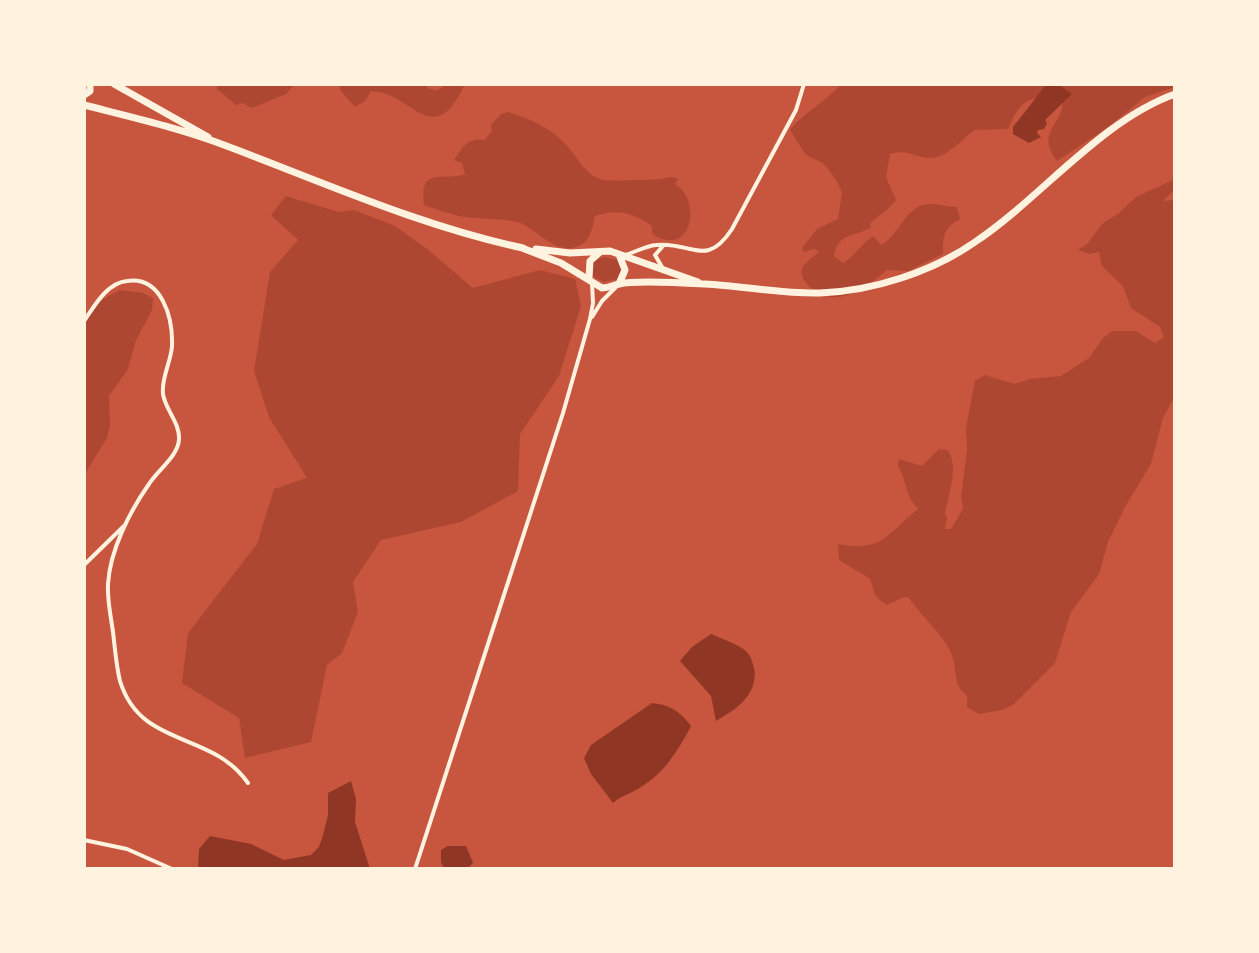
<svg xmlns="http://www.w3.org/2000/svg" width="1259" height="953" font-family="'Sofia Sans Condensed',sans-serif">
<rect width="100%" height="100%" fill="#c8553d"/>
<path fill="#ae4732" d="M218,84h77l-9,10 -34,14 -9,-5 -7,2 -19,-16z
M340,84h86l1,4 9,3 12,-7h17c-32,69 -52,8 -94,7l-6,10 -10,6 -15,-17z
M841,84h204l5,8c-8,6 -12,5 -20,8 -13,5 -17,19 -22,29l-34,1c-14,11 -31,33 -52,27 -13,-3 -18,-7 -32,-3l-4,23 10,23c-8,11 -17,14 -26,24l1,4c-17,8 -34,6 -37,28l9,7c12,-7 18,-19 30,-27l8,9c19,-10 25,-41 49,-41 9,0 18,3 27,3l3,12c-17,9 -17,18 -17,35l-35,17 -21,-1c-22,19 -52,41 -78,16 -4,-5 -9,-9 -7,-17 2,-7 13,-12 17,-18l-5,-2 -10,3 -2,-4 15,-19 21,-10 4,-26 -5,-12 -14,-18 -17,-8 -16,-25c14,-18 36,-28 51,-46z
M1058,84h117v3l-30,10 -38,31 -50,33c-27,-34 20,-39 1,-77z
M508,112c22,7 44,16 59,34 12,13 18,29 36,34 5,1 49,0 57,-1 8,-1 10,-4 18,0l-3,5c27,15 18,76 -23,50v-8c-19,-13 -34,-18 -57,-10 -3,15 -6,30 -24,32 -18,2 -34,-17 -50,-25 -6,-3 -39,-5 -48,-5 -16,-1 -34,-8 -49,-13 -5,-40 19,-23 41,-31l-3,-11 -8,-3c9,-14 14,-23 31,-20l7,-9 -1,-6 10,-11z
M1175,179l-1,11 -11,11 12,-1v196l-12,22 -12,46 -26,43 -17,35 -9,32 -28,38 -16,51 -42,42 -11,5 -23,4 -12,-7v-12c-14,-8 -10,-26 -15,-40 -9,-21 -30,-38 -43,-57l-5,-1 -17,8c-16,-10 -11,-14 -18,-27l-30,-18 -1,-16c46,9 50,-12 80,-35 -15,-17 -10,-27 -20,-43l1,-7 23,7 17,-17 8,1c13,14 1,46 -2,63l2,4 -2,12h6l12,-20 -2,-12 6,-47 -1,-22 9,-47 10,-6 29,9 16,-5 31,-3 28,-18 14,-20 9,-7h24l19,12 9,-6 -4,-10 -29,-19 -8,-22 -21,-20 -3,-14 -10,2 -11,-4 9,-6 15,-20 17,-11 17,-16z
M286,196l52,16 16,-2 41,16 31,22 47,40 67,-18 35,9 6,27 -22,70 -39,58 -2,57 -57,31 -80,18 -28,42 5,30 -16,41 -15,12 -16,77 -66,16 -6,-40 -57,-35 6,-50 69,-89 17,-55 33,-11 -38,-61 -15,-46 16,-99 28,-32 -27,-25z
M603,257l15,3 5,10 -6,9 -13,3 -12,-6 -1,-14z
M120,290l23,3 10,5 -1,12 -16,30 -8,29 -19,27 1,29 -3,13 -23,37v-152l16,-22z"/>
<path fill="#8f3625" d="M1058,84l14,10 -27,26 2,3 -3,6 -6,1 -1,3 4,4 -12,6 -16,-9v-7l32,-41z
M711,634c11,5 25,9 35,17 5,5 6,10 8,17 5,26 -18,42 -38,53l-5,-25 -31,-35 12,-14z
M652,703c18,2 28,8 39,23 -13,25 -26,46 -50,61 -10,7 -19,8 -28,16l-22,-29 -7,-16 7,-13z
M351,781l5,18 -1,23 15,47h-172l1,-20 11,-13 41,8 33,16 27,-5 8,-8 4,-12 5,-20v-22z
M448,846h18l7,17 -6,6h-23l-3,-7v-12z"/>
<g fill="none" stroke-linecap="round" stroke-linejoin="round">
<path stroke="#fff3e0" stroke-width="4" d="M625,255c11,-3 20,-9 31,-10 35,-4 50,24 76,-16l64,-119 8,-26
M662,267l-7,-12 8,-9
M592,317l10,-16 14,-14
M84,321c11,-16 23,-38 43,-40 35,-5 46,37 45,65 -1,16 -11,32 -9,48 2,15 17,29 16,45 0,16 -22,32 -30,45 -19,27 -39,66 -41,100 -1,16 3,33 5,48 2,16 3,33 7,49 21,68 91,49 128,102
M84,565l41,-40
M84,840l43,9 45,20
M415,869l148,-456 27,-94 3,-16 -1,-20"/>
<path stroke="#fff3e0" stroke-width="7" d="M114,84l94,53
M84,95l6,-4v-7
M84,105c47,12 95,23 140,40 99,37 196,81 299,103
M522,248l39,15 41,25c8,0 11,-3 17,-4 15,-4 69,-1 86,0 38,2 77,10 115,9 53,-2 112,-21 155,-51 66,-44 125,-121 200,-148
M536,249l34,4 40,-2 88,31
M589,278l1,-17 9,-8
M619,284l6,-14 -5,-13"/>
</g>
<rect width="1259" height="953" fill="none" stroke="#fff3e0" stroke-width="172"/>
</svg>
